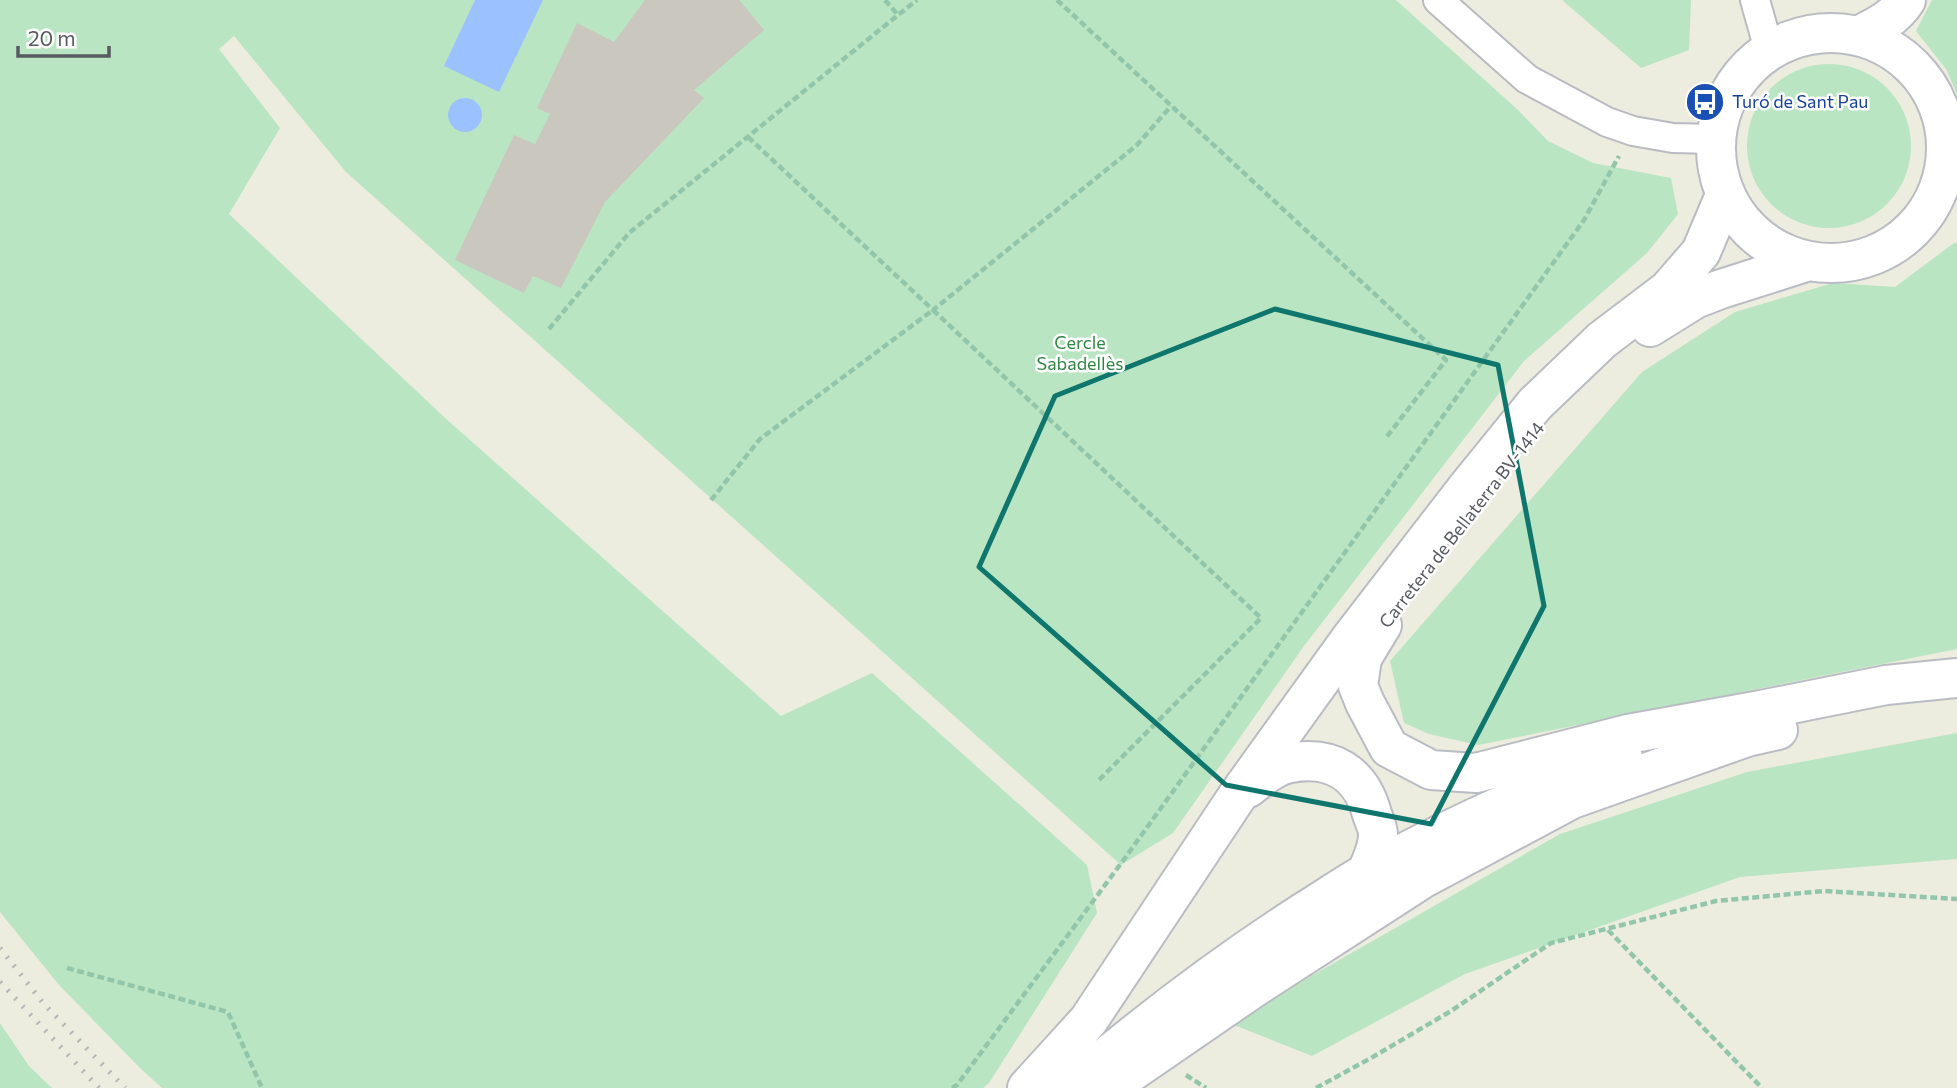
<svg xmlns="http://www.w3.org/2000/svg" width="1957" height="1088" font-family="Commissioner,sans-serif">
<rect width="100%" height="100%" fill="#ececdf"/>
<path fill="#bae5c2" d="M0,0h1396l122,110 30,31 45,22 78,15 7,36 -31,39 -123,108 -220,285 -131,187 -52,32 -775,-693 -112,-136 -15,13 61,79 -51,86 215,203 337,299 91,-43 215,192 10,48 -108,170 -6,5h-821l-22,-20 -81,-83 -59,-73z
M1562,0h129l-2,50 -48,18z
M1932,0h25v94l-11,-25 -30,-38z
M1747 146a82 82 0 1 1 164 0a82 82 0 1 1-164 0Z
M1954,243h3v406l-479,96 -49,-11 -25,-11 -14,-62 252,-289 93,-60 98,-29 62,4z
M1957,733v126l-217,18 -275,97 -153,82 -83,-33 331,-189 187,-62z
M0,1023l29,43 23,22h-52z"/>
<path fill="#9cc1ff" d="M475,0h68l-44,92 -55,-26z
M448 115a17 17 0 1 1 34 0a17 17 0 1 1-34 0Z"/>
<path fill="#c9c7be" d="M645,0h94l25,30 -70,60 10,8 -99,104 -44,86 -28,-12 -9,17 -69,-33 59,-125 21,9 15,-30 -13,-6 40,-85 37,19z"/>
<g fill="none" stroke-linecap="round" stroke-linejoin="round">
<g stroke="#babbc2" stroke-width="32">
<path id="street" d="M1438,0l89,79 80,43 26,9 40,7 42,1
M1755,0l14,50"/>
</g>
<g stroke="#babcc4" stroke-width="42">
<path id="secondary" d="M1716 148a115 115 0 1 1 230 0a115 115 0 1 1-230 0Z
M1858,36c18,-9 37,-18 48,-36
M1650,327l45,-28 26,-10 88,-28
M1382,625l-20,33 -4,28 7,17 24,45 42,22 45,3 152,-39 133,-24
M1736,719l25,-9 125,-25 71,-7
M1248,788c13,-10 26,-22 42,-25 42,-8 71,10 82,51 2,6 6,14 6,21 0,14 -11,38 -18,50
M1027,1088l61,-67 150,-226 113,-157 115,-149 69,-85 67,-64 66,-50 33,-38 24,-57
M1069,1088c75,-64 155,-125 238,-178 21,-13 42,-28 63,-39 81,-44 166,-84 253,-113
M1108,1088l147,-101 167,-108 150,-80 175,-62 31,-7"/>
</g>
<path stroke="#92c6ab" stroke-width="4.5" stroke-dasharray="7 3.5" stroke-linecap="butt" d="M885,0l13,15 19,-15
M1057,0l389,360 -61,79
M748,137l185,173 204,-165 34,-39
M549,329l80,-96 269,-218
M711,500l49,-61 173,-129 328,308 -164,164
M1608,930l154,158
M67,968l161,44 34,76
M1186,1075l20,13
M952,1088l5,-3 168,-227 459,-638 35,-64
M1316,1088l55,-30 80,-47 100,-68 165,-42 108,-10 133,8"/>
<use href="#street" stroke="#fff" stroke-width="28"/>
<use href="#secondary" stroke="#fff" stroke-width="38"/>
<path stroke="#b5b6b6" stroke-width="5" stroke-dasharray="2 9" stroke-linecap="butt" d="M0,948l43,55 82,85
M0,982l99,106"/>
</g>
<path fill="none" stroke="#0f766e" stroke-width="5" stroke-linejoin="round" d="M1275,309l223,56 46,241 -113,218 -205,-39 -247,-218 76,-171z"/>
<defs>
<g id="bus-disc" transform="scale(2.0125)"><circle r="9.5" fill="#1a4fb4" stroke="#fff"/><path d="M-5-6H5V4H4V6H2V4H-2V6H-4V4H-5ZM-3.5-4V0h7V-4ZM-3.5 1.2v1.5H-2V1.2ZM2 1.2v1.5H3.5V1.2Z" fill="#fff"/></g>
</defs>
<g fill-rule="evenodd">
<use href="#bus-disc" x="1705" y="102"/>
</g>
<g text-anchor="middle" stroke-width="5" stroke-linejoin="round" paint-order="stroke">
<g font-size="18" fill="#164399" stroke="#fff" text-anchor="start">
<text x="1732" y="108">Turó de Sant Pau</text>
</g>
<g font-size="18" fill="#318645" stroke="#fff">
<text x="1080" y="349">Cercle<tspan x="1080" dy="21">Sabadellès</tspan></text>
</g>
<g font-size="18" fill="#585a61" stroke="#fff">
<text transform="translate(1462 525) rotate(-52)" y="6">Carretera de Bellaterra BV-1414</text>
</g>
</g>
<path d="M18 46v10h91v-10" fill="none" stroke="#585a61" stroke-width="3.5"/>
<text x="28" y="46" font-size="21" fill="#585a61" stroke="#ffffff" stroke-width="5" paint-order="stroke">20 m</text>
</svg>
